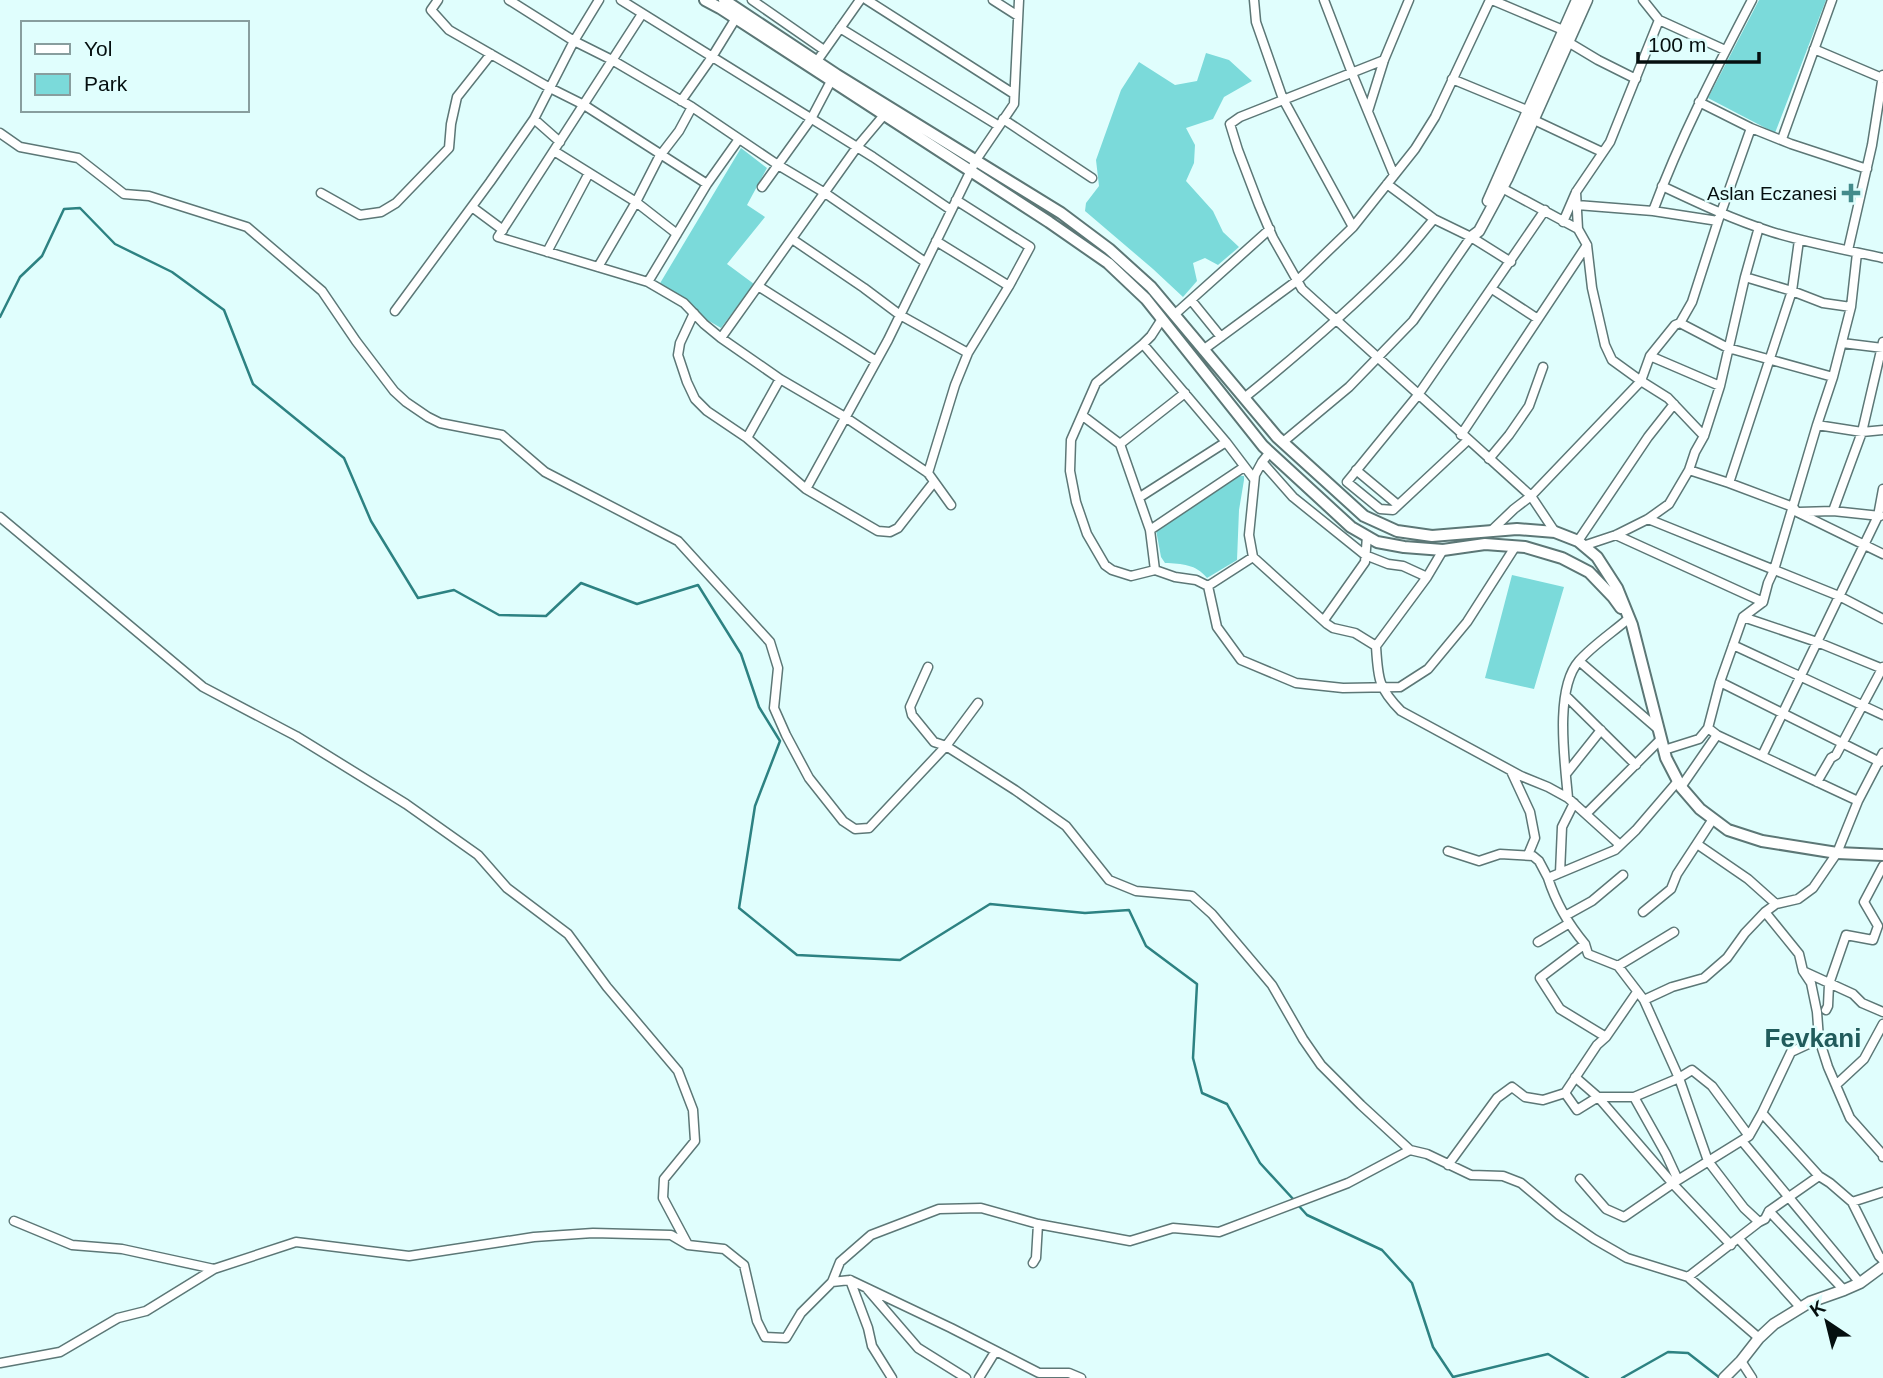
<svg xmlns="http://www.w3.org/2000/svg" width="1883" height="1378" font-family="Arial,sans-serif">
<rect width="100%" height="100%" fill="#e0fefd"/>
<path fill="#7bdada" d="M1759,0h67l-51,133 -67,-35z
M1206,53l23,7 23,21 -28,16 -11,22 -27,9 9,17 -1,18 -8,18 27,30 10,21 16,15 -21,18 -13,-7 -12,5 4,18 -14,16 -30,-28 -68,-58 1,-8 13,-17 -3,-26 25,-70 18,-28 36,23 22,-4z
M741,148l26,20 -20,37 18,12 -38,47 27,20 -33,44 -65,-38z
M1238,476h6v4l-5,30 -2,50 -30,18c-11,-14 -25,-14 -42,-15l-4,-6 -5,-27z
M1512,575l52,12 -30,102 -49,-11z"/>
<g fill="none" stroke-linecap="round" stroke-linejoin="round">
<path stroke="#2d8282" stroke-width="2.5" d="M0,317l20,-40 22,-21 22,-47 16,-1 35,36 57,28 52,38 29,74 91,74 27,63 47,77 36,-8 45,25 47,1 35,-33 56,21 61,-19 43,69 18,53 21,34 -25,65 -16,102 58,47 103,5 90,-56 95,9 44,-3 17,36 51,38 -4,74 9,35 25,11 33,59 34,37
M1298,1205l9,10 75,35 30,33 21,64 20,30 95,-23 40,24
M1622,1378l46,-26 20,1 32,25"/>
<g stroke="#5c7776" stroke-width="11">
<path id="minor" d="M438,0l-7,10 18,20 101,58 34,17 123,79
M509,0l65,41 38,19 80,47 86,58 47,28 100,69
M621,0l252,157 78,53
M752,0l72,50
M867,0l147,94
M993,0l25,16
M1254,0l2,22 27,77 70,128
M1324,0l28,73 42,102
M1492,0l71,30
M1643,0l16,20 66,30
M642,14l-144,223 150,45 36,21 20,21 17,14 59,41 65,38 83,56 23,32
M840,28l159,98
M1568,42l30,18 38,19
M1814,49l68,29
M1384,60l-144,57 -10,7 8,26 21,55 14,33 29,51 229,207 24,36
M817,61l43,-61
M1452,79l75,31
M681,101l31,-44 24,-39
M1699,102l52,26 40,16 76,25
M1368,111l16,-51 25,-60
M534,119l26,23
M1003,119l89,59
M1534,120l68,32
M0,133l20,14 58,11 46,36 25,2 98,31 75,64 34,50 38,50 12,11 22,15 12,6 62,12 43,37 133,69 92,101 8,26 -4,40 12,27 23,43 34,43 12,8 14,-1 77,-82 32,-43
M1782,139l50,-139
M554,151l82,51 41,32
M1387,184l47,35 37,18 40,25
M1662,186c36,17 72,34 110,46 36,11 74,18 111,26
M762,187l49,-68 20,-38
M1502,188l76,41
M1576,192l2,37 9,16 5,43 13,57 7,15 29,21 27,17 36,38
M321,193l39,22 21,-3 15,-9 53,-55 2,-24 6,-27 34,-43
M1577,205l76,6 65,10
M472,207l31,23
M1653,211c27,-73 63,-142 99,-211
M1563,222l13,-30 34,-50 49,-122
M792,239l72,49 36,27 68,38
M936,241l73,45
M1848,250l24,-105 11,-70
M547,252l42,-79
M598,267l38,-65 23,-45 20,-26 13,-24
M1745,277l47,14 31,12 28,4
M648,282l59,-98 32,-45
M758,286l118,75
M1492,289l46,30
M1191,300l30,37
M395,311l95,-129 44,-63 40,-78 25,-41
M694,313l-14,30 -2,12 9,27 8,17 12,12 40,27 59,51 72,42 12,1 8,-4 36,-46
M1174,315l96,-86
M1162,319l-11,17 -8,8 -47,39 -25,57 -1,31 6,31 11,32 18,31 7,5 19,6 24,-6 20,7 21,3 12,6 9,41 24,33 55,23 47,5 57,-1 28,-18 39,-47 48,-75
M1680,323l48,25 105,29
M721,338l136,-191 27,-32
M1842,343l41,5
M1143,344l83,98 28,37
M1203,350l95,-70 55,-53 62,-78 20,-32 55,-117
M1650,356l70,30
M1244,398c52,-42 104,-86 151,-134 14,-14 26,-30 39,-45
M1083,416l37,28 30,86 5,40
M1817,425l45,7 21,-2
M1461,435l126,-190
M747,438l33,-59
M1468,440l-75,70 -13,-1 -33,-27 71,-87 127,-185
M1283,442l66,-55 64,-66 58,-84
M1120,444l65,-51
M1270,452l-8,10 -7,13 -6,60 4,22 74,67 6,4 22,5 21,13
M1489,459l20,-24 20,-29 14,-39
M1262,462l31,35 72,58 23,9 15,2 24,11
M1356,470l42,35
M1689,470l40,13 64,24 4,5 86,42
M928,473l27,-88 13,-32 41,-67 21,-39 -74,-47
M1729,483l63,-192 7,-51
M806,489l82,-149 88,-180 38,-56 5,-104
M1140,497l86,-55
M1833,511l29,-79 21,-90
M1799,512l34,-1 47,5
M0,517l203,170 93,49 110,68 72,51 29,33 61,46 39,53 71,84 15,39 2,31 -31,38 -1,19 24,45
M1648,519l191,77 44,23
M1150,530l94,-63
M1491,531l23,-22 17,-13 110,-115 9,-25 25,-31 5,-2 12,-21 26,-81 33,-93
M1616,535l147,67
M1578,541l70,-104 26,-33
M1583,546l33,-11 32,-16 21,-15 20,-34 6,-18 9,-16 16,-50 25,-109 14,-50
M1443,550l-16,27 -51,69c2,32 2,42 25,65l120,65 27,11 20,11 52,47
M1208,586l45,-29
M1743,617l74,25 66,27
M1324,620l41,-58 2,-26
M1733,645l150,70
M1579,661l79,68
M928,667l-18,40 2,8 22,27 12,4 69,44 51,36 43,54 27,11 56,5 20,18 60,71 31,54 18,26 40,40 49,45 17,4 44,21 32,1 18,7 38,32 35,24 33,19 61,19 71,61
M1720,682l160,80
M1566,696l70,69
M1708,728l9,7 141,66
M1664,750l35,-11 9,-11 12,-46 23,-65 20,-15 5,-19 6,-13 43,-145 16,-48 18,-70 6,-54
M1762,756l116,-240 5,-27
M1511,771l19,41 5,26 -7,17
M1566,774l35,-44
M1817,782l14,-24 5,-3 47,-88
M1681,787l36,-52
M1568,798c-3,-35 -14,-109 11,-137 13,-15 34,-29 49,-42
M1586,814l75,-75
M1697,844l51,35 28,25
M1448,851l31,10 21,-7 33,2 6,5 9,17
M1560,873l2,-46 12,-24
M1643,912l28,-23 6,-15 36,-55
M1765,912l34,42 4,17 8,12 6,29 2,27 9,28 22,51 33,37v2
M1565,916l27,-15 31,-26
M1538,942l30,-18
M1585,944c-17,-20 -29,-41 -37,-66l67,-28 21,-20 42,-49
M1618,966l56,-34
M1805,972l48,22 9,9 21,9
M1644,1000l28,-13 32,-9 23,-20 18,-25 20,-21 11,-8 22,-5 15,-11 24,-35 21,-52 25,-48
M1826,1010l2,-4 1,-22 17,-49 27,5 5,-14 -14,-24 19,-36
M1606,1037l-46,-28 -20,-31 45,-34 3,10 30,12 26,34 35,78 29,83 36,47 15,14
M1575,1077l23,20 75,87 58,61
M1836,1085l28,-26 19,-35
M1565,1093l12,17 21,-13h36l45,-19 13,-8 20,16 37,50
M1634,1097l32,57 12,26
M1762,1113l57,63 11,7 22,19 27,54 4,4
M1742,1141l118,142
M1448,1165l49,-67 15,-11 13,10 18,3 22,-7 32,-48 9,-8 31,-45
M1580,1179l26,30 18,8 54,-37 71,-44 13,-23 29,-61 28,-13
M1852,1202l31,-10
M1769,1211l75,79
M14,1221l58,24 50,4 92,20
M1739,1239l62,69
M1033,1263l3,-5 2,-34
M1688,1277l71,-55 6,-3 4,-8 50,-35
M850,1280l18,48 4,18 20,32
M832,1282l18,-2 101,48 88,45h30l12,5
M868,1290l50,58 48,30
M1741,1361l11,17
M0,1363l60,-11 58,-34 28,-7 68,-42 82,-27 113,14 125,-19 59,-4 78,2 17,10 36,4 20,16 13,56 8,16 21,1 15,-25 31,-31 8,-20 31,-27 68,-26 42,-1 57,16 92,17 43,-13 46,4 129,-49 62,-33
M979,1378l16,-26"/>
</g>
<g stroke="#5c7776" stroke-width="13">
<path id="tertiary" d="M1488,201l89,-201
M1471,237l8,-6 28,-52 80,-179
M1724,1378l17,-17 18,-23 15,-14 36,-22 34,-12 16,-7 23,-17"/>
</g>
<g stroke="#5c7776" stroke-width="14">
<path id="secondary" d="M705,0l15,8 329,214 59,41 38,36 117,147 88,81 26,15 27,5 39,3 42,-6 40,3 37,11 27,14 24,25 8,11
M724,0l113,75 224,138 48,36 42,38 126,150 87,79 33,15 35,5 85,-7 38,3 23,9 19,16 20,31 15,37 34,133 15,29 19,22 28,21 34,11 75,12 46,2"/>
</g>
<use href="#minor" stroke="#fff" stroke-width="8"/>
<use href="#tertiary" stroke="#fff" stroke-width="10"/>
<use href="#secondary" stroke="#fff" stroke-width="10"/>
</g>
<path fill="#438b8b" stroke="#e0fefd" stroke-width="2.5" d="M1847.5 182.5h7v7h7v7h-7v7h-7v-7h-7v-7h7z"/>
<g text-anchor="middle" stroke-width="5" stroke-linejoin="round" paint-order="stroke">
<g font-size="19" fill="#050f0f" stroke="#e0fefd" text-anchor="end">
<text x="1837" y="200">Aslan Eczanesi</text>
</g>
<g font-size="26" font-weight="bold" fill="#205b5b" stroke="#e0fefd">
<text x="1813" y="1047">Fevkani</text>
</g>
</g>
<rect x="21" y="21" width="228" height="91" fill="#e0fefd" stroke="#889e9e" stroke-width="2"/>
<rect x="35" y="44" width="35" height="10" fill="#ffffff" stroke="#889e9e" stroke-width="2"/>
<text x="84" y="56" font-size="21" fill="#050f0f">Yol</text>
<rect x="35" y="74" width="35" height="21" fill="#7bdada" stroke="#889e9e" stroke-width="2"/>
<text x="84" y="91" font-size="21" fill="#050f0f">Park</text>
<g transform="translate(1827 1322) rotate(325)" stroke="#e0fefd" stroke-width="5" paint-order="stroke">
<path d="M0-5L12 26L0 18L-12 26Z" fill="#050f0f"/>
<text y="-10" font-size="19" font-weight="bold" text-anchor="middle" fill="#050f0f">K</text>
</g>
<path d="M1638 52v10h121v-10" fill="none" stroke="#050f0f" stroke-width="3.5"/>
<text x="1648" y="52" font-size="21" fill="#050f0f" stroke="#e0fefd" stroke-width="5" paint-order="stroke">100 m</text>
</svg>
